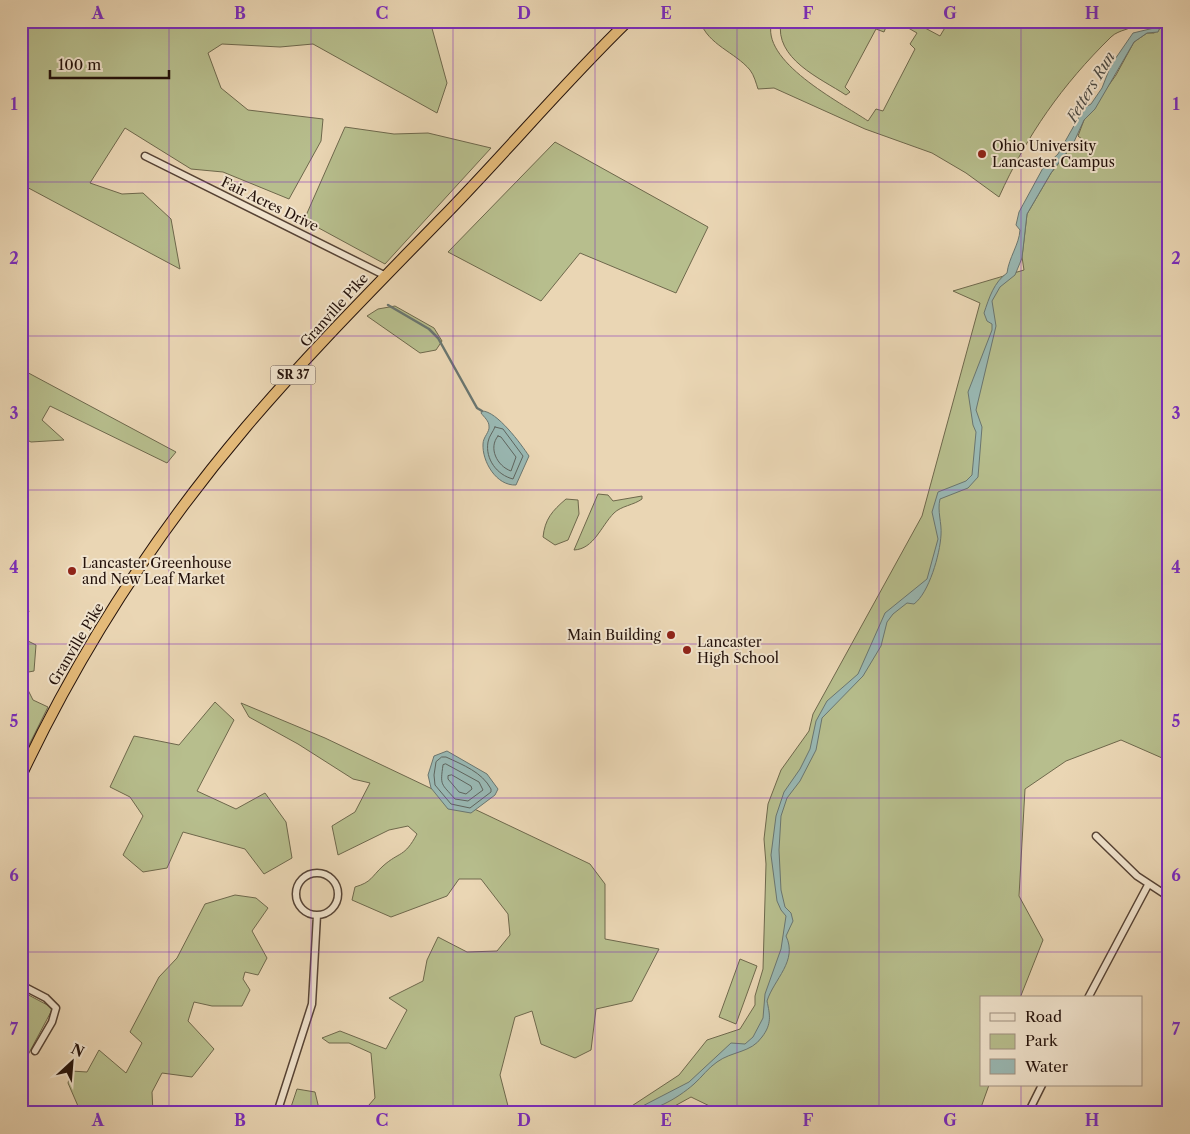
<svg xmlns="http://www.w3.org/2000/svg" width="1190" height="1134" font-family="'Libre Caslon Text',serif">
<rect width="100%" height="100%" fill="#ead6b4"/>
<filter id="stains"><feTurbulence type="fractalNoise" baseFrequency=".004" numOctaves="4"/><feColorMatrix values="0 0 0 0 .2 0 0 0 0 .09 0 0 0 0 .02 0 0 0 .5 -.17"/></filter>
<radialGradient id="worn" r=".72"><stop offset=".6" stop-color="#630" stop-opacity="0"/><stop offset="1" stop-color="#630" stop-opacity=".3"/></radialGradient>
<path fill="#b7be8d" stroke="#6e684c" d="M21,21h409l17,62 -10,30 -124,-69 -33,3 -58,-3 -14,9 13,35 27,22 75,9 -2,22 -32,58 -66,-27 -32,-3 -66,-41 -35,55 32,11 21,-1 28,26 9,50 -159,-85z
M700,21h72c-13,40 68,81 96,100l8,-12 7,2 32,-62 -5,-5 7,-11 -14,-8 1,-4h8l28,15 9,-15h172l6,3 2,-3h12c-8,9 -22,8 -30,16 -49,48 -84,98 -112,160l-33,-24 -34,-20 -67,-24 -91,-41 -16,1c-2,-6 -4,-14 -8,-19 -15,-18 -42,-25 -50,-49z
M781,21h102l3,6 -2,5 -8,-3 -31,58 5,5 -4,3c-26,-17 -72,-36 -65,-74z
M1163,21h6v740l-48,-21 -55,21 -41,28 -6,107 24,44 -23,58h-39v87h8l-10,28h-255l-33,-16 -29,16h-41l58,-38 28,-35 33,-11 15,-24v-9l8,-27 3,-105 -2,-25 4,-35 13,-34 28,-39 4,-17 109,-198 58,-213 -27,-12 71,-21 -2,-13 5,-43 24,-41 23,-29 8,6 5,-7 -9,-7 6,-16 32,-45 18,-33 13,-9h7l8,-6z
M345,127l49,7 34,-1 63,15 -106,116 -81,-44z
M555,142l153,85 -32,66 -96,-40 -39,48 -93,-49z
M395,306l39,22 8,13 -6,9 -16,3 -53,-37 11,-7z
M21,369l155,83 -9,11 -117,-57 -8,14 22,20 -33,2 -10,-5z
M598,494l10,1 5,6 29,-5v3c-8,6 -21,7 -28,14 -13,13 -20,36 -40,37z
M566,499l12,1 1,14 -11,26 -13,5 -12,-8c2,-18 9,-26 23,-38z
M21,602l8,9 -7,18 6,12 8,4 -2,26 -11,2 -2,-4z
M21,683l6,5 6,12 15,7 -22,44 -5,-3z
M215,702l19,18 -37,71 39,18 29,-16 21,29 6,36 -28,16 -19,-25 -62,-17 -16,36 -24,4 -20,-17 20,-39 -13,-19 -20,-10 24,-51 45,9z
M241,703l84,35 265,126 15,20v55l54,10 -27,52 -36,8 -5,41 -16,8 -34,-14 -9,-33 -17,6 -15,58 8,31 -9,7h-137l13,-15 -4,-45 -22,-10h-20l-7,-5 18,-7 46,18 21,-39 -18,-12 34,-17 4,-21 11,-23 29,15 30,-1 13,-16 -2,-21 -27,-35h-22l-12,17 -56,21 -39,-17 3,-13c17,-5 16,-10 28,-21 17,-15 21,-8 34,-32l-9,-8 -19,4 -51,25 -6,-29 23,-14 15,-29 -17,-4 -55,-35 -49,-27z
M235,895l21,3 12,10 -16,23 15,27 -9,17 -13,-3 -2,7 7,11 -8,16h-30l-18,-4 -6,19 26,28 -22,28 -30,-4 -10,19 1,21h-72l-13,-30 3,-12 16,1 12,-22 27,23 16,-30 -12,-11 29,-55 18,-19 28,-54z
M740,959l17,7 -21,58 -17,-7z
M21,991l32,17 -32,60z
M297,1089l18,3 5,21h-31z"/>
<path fill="#99b8b3" stroke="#6a7670" d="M1159,21h4l-5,11 -11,1 -13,9 -39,67 -11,11 -11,24 -22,29 -24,41 -5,44 -7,17 -15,12 -8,14 4,25 -20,84 6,17 -4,50 -10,11 -28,11c-3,12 2,24 1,36 -1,19 -12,58 -27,69l-7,-1 -14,11 -6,8 -6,24 -18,30 -41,42 -6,32 -16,31 -13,17 -6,18 -2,34 2,40 4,17 6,6 2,8 -7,15c12,25 -12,43 -19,65 3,14 5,23 -5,36 -11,16 -30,14 -45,25 -9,6 -15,15 -23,22 -17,15 -42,29 -65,29l60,-31 42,-39 14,1 8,-7 10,-19 2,-24 16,-45 5,-33 -5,-6 -4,-9 -6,-46 5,-39 8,-24 16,-23 10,-20 6,-28 11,-20 31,-27 27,-61 42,-34 11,-40 -6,-27 6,-20 28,-11 6,-6 4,-43 -3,-7 -5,-33 24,-62v-6l-5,-3 -3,-8c5,-15 10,-31 23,-40 2,-16 12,-28 13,-43l-4,-5 3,-13 24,-44 15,-14 26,-46 7,-4 11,-16 9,-23 22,-32 21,-5z
M482,411c15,0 39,33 47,45l-13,29c-20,1 -34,-24 -33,-41 0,-7 7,-12 6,-18 0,-5 -5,-9 -8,-13z
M447,751l40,23 11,15 -3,6 -24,18 -23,-4 -17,-21 -3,-13 6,-19z"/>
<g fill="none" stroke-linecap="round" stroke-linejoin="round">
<path stroke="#5e655f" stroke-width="1" d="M495,427l8,2 20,27 -10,23c-16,-4 -28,-20 -25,-37 1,-6 5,-10 7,-15z
M498,436l3,1 15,20 -5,14c-14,-5 -23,-23 -13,-35z
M442,757h4c17,8 36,15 45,32v3l-21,16 -19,-4 -16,-19 -1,-10 2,-13z
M446,764l33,18 4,8 -15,11 -13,-2c-14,-16 -15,-13 -12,-34z
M452,775l19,11 1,3 -6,5 -7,-2 -11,-13v-3z"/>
<path stroke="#6a7670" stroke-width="2.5" d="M388,305l41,24 9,9 39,70 5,3"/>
<g stroke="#564335" stroke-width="9">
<path id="minor" d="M145,156l239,119
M1096,836l41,40 32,21
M296 894a21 21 0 1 1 42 0a21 21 0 1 1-42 0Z
M21,985l25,13 10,10 -4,14 -17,29
M1088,998l60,-113
M277,1113l35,-109 5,-89
M1028,1113l14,-28"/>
</g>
<g stroke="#24120b" stroke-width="12">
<path id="trunk" d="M21,776c59,-125 135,-243 225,-349 61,-72 128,-139 194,-207 64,-65 122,-135 188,-199"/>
</g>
<use href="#minor" stroke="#f1e4ce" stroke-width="6"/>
<use href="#trunk" stroke="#e5bb7a" stroke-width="10"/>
</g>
<path fill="none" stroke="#7b2cbf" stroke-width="1" stroke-opacity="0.55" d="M169,21v1092M311,21v1092M453,21v1092M595,21v1092M737,21v1092M879,21v1092M1021,21v977M21,182h1148M21,336h1148M21,490h1148M21,644h1148M21,798h1148M21,952h1148M1021,1085v28"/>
<g fill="#8f2418" stroke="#f1e4ce" stroke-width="2">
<circle cx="982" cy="154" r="5"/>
<circle cx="72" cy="571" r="5"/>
<circle cx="671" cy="635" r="5"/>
<circle cx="687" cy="650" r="5"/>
</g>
<g text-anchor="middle" stroke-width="4" stroke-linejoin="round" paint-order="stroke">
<rect fill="#f1e4ce" stroke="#625146" stroke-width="1" x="270.5" y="365.5" width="45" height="19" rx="4"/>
<g font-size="12" font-weight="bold" fill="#24120b">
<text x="293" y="379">SR 37</text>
</g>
<g font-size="14" fill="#24120b" stroke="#f1e4ce" text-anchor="start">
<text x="992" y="151">Ohio University<tspan x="992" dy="16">Lancaster Campus</tspan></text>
<text x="82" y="568">Lancaster Greenhouse<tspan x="82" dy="16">and New Leaf Market</tspan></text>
<text x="661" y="640" text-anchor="end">Main Building</text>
<text x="697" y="647">Lancaster<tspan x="697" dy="16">High School</tspan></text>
</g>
<g font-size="14" fill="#24120b" stroke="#f1e4ce">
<text transform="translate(270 204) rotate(26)" y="5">Fair Acres Drive</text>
<text transform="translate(334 310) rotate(-48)" y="5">Granville Pike</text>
<text transform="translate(76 644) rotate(-59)" y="5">Granville Pike</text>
</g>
<g font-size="15" font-style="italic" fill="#4d4c46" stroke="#f1e4ce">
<text transform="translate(1091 87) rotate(-59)" y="5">Fetters Run</text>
</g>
</g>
<rect width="1190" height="1134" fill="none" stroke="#ead6b4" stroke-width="55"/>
<rect x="980" y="996" width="162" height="90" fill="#f1e4ce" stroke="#9f9080"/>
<rect x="990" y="1013" width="25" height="8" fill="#f1e4ce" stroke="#9f9080"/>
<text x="1025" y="1022" font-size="15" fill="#24120b">Road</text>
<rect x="990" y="1034" width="25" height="15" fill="#b7be8d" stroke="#9f9080"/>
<text x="1025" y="1046" font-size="15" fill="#24120b">Park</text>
<rect x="990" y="1059" width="25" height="15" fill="#99b8b3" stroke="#9f9080"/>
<text x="1025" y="1072" font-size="15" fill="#24120b">Water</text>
<g transform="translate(72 1062) rotate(26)" stroke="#f1e4ce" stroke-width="4" paint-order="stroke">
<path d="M0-4L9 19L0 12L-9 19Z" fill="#24120b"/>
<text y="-8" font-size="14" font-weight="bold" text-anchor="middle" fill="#24120b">N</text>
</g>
<path d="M50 70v8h119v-8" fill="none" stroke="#24120b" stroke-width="2.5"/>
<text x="58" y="70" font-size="15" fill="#24120b" stroke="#f1e4ce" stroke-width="4" paint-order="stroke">100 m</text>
<rect x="28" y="28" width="1134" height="1078" fill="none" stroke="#7b2cbf" stroke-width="2"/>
<g font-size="16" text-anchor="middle" font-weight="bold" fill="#7b2cbf">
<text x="98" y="19">A</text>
<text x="240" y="19">B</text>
<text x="382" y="19">C</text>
<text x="524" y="19">D</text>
<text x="666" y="19">E</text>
<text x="808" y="19">F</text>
<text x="950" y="19">G</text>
<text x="1092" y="19">H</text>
<text x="14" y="110">1</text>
<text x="1176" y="110">1</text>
<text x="14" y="264">2</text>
<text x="1176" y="264">2</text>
<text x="14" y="419">3</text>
<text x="1176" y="419">3</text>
<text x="14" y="573">4</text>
<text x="1176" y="573">4</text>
<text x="14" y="727">5</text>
<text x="1176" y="727">5</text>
<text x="14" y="881">6</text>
<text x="1176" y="881">6</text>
<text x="14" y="1035">7</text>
<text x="1176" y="1035">7</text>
<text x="98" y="1126">A</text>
<text x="240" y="1126">B</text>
<text x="382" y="1126">C</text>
<text x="524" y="1126">D</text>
<text x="666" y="1126">E</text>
<text x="808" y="1126">F</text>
<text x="950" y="1126">G</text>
<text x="1092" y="1126">H</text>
</g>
<rect width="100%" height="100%" filter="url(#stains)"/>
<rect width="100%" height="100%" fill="url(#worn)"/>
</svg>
